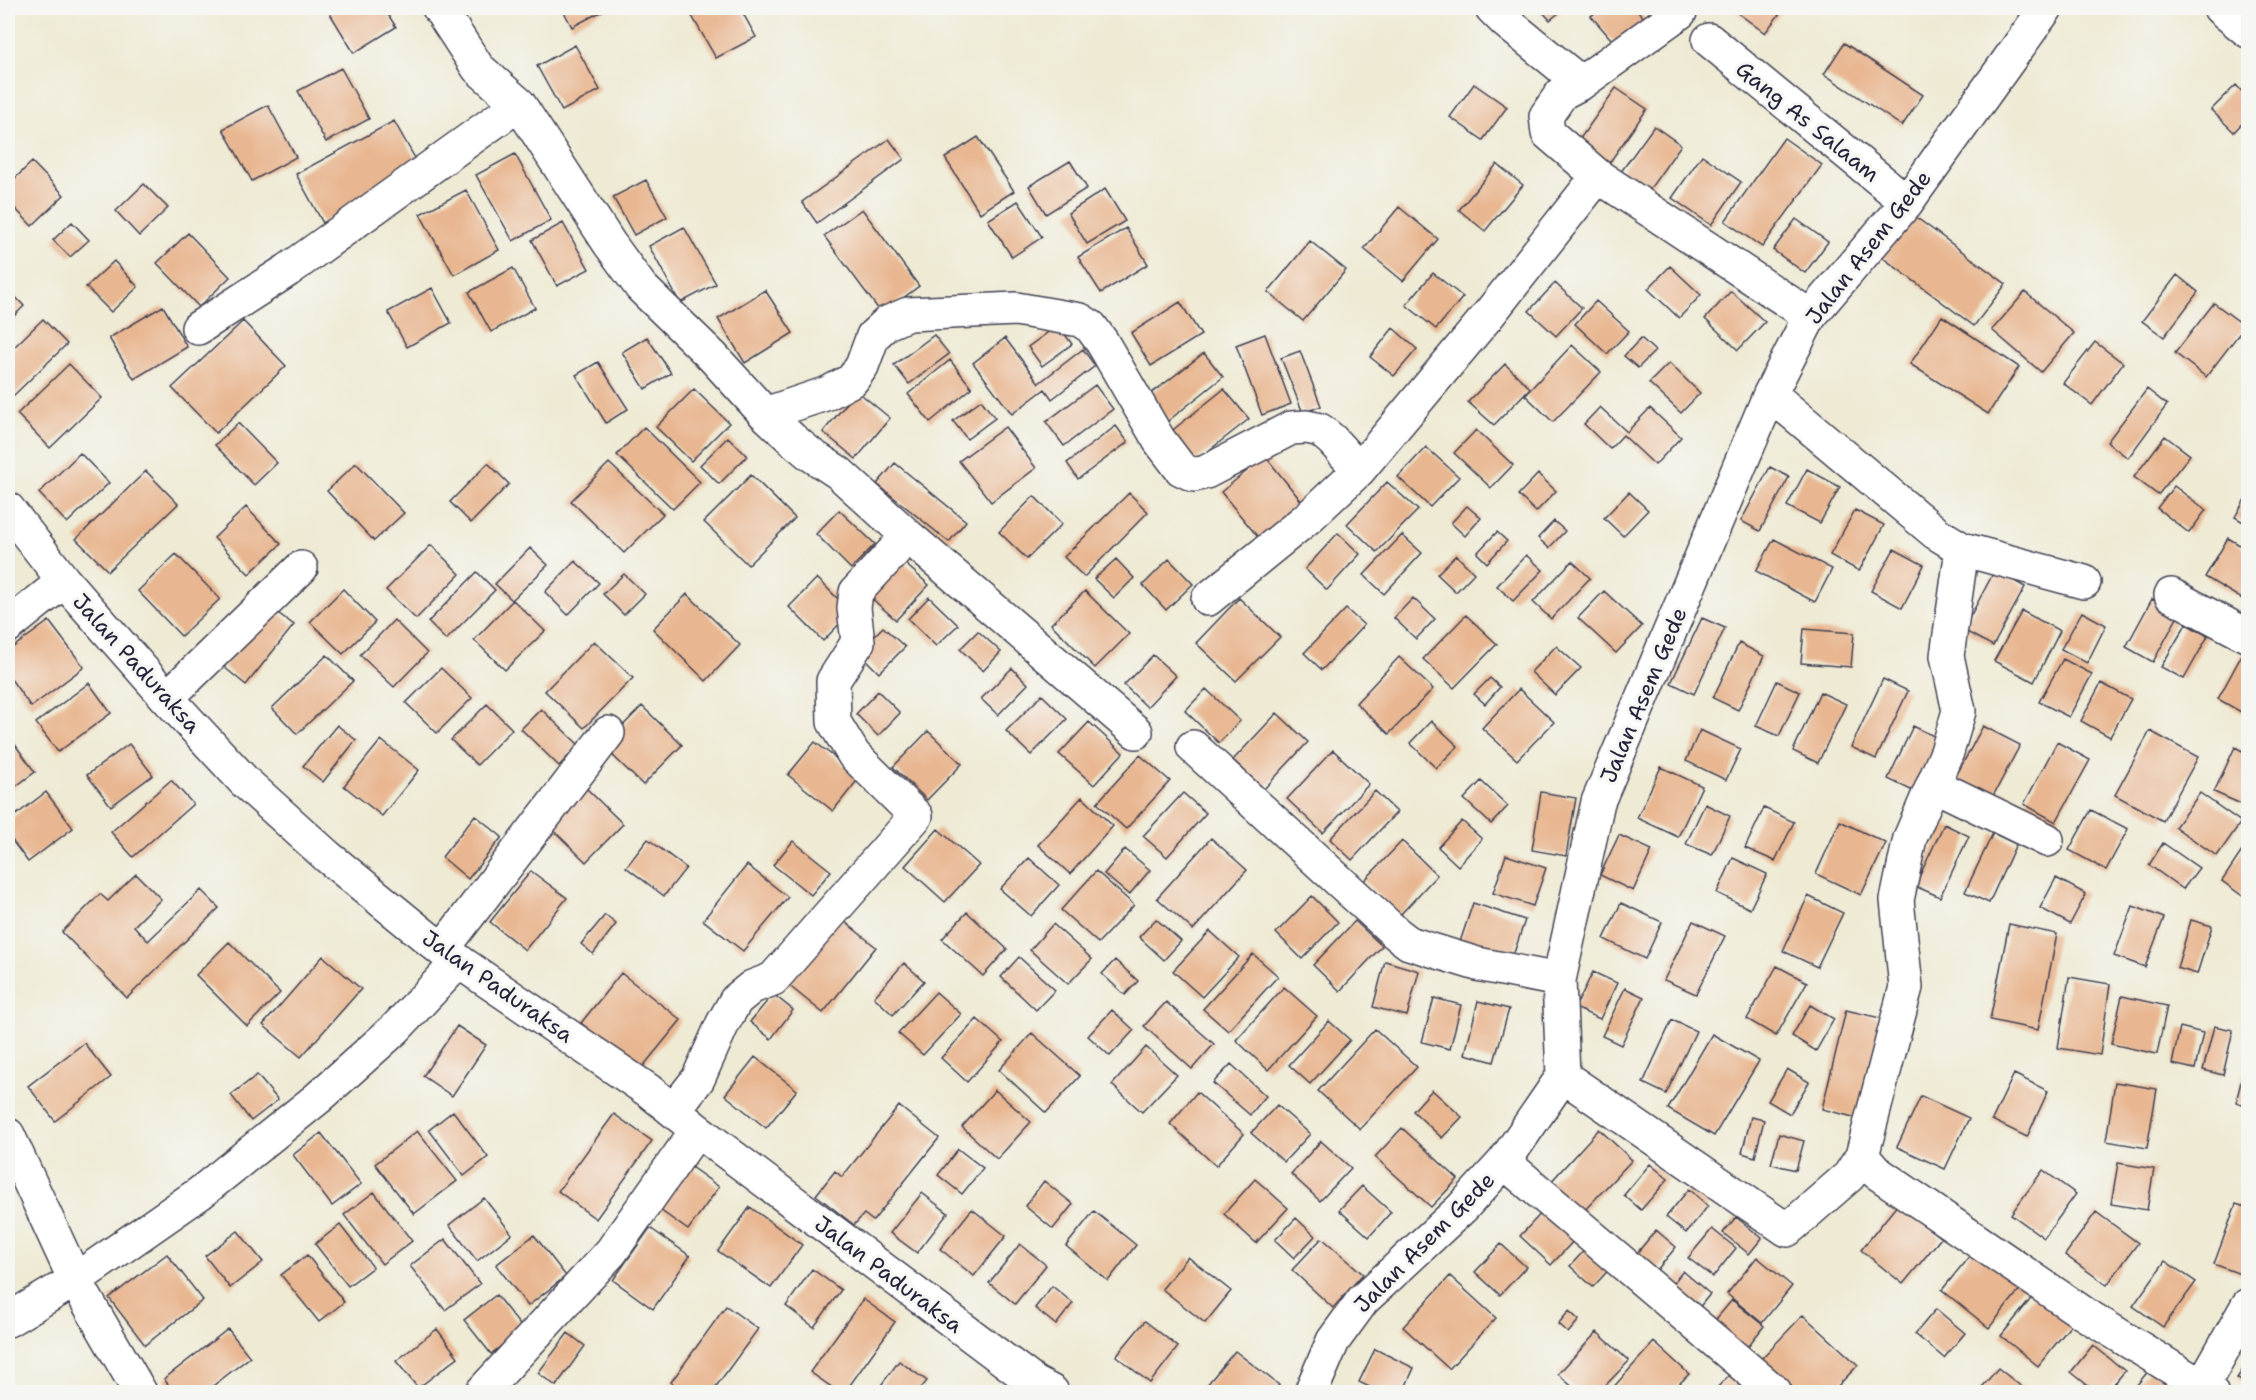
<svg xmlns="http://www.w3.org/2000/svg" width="2256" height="1400" font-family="'Shantell Sans',sans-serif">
<rect width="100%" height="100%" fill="#f6f6f2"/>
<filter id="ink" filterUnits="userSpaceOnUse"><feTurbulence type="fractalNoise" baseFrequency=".0167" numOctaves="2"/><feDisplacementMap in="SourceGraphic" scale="12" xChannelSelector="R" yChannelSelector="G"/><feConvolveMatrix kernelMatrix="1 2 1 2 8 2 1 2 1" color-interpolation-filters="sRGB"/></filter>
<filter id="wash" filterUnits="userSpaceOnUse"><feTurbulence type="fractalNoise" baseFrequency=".008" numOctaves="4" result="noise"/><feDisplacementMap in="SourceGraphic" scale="24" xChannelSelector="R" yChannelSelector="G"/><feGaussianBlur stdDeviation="1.35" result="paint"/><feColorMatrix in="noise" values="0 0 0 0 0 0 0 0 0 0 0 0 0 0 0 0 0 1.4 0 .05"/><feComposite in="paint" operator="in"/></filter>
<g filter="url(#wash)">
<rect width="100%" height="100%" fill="#eeead4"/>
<g id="blocks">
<path fill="#e8b690" d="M336,8h48l12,19 -42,26 -25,-41z
M562,8h46l-36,19z
M690,8h50l16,29 -40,21 -28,-49z
M1539,8h26l-15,12z
M1602,8h33l12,13 -30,25 -26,-30z
M1731,8h53l-19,25z
M2074,8h21l-2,6z
M1844,43l79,52 -21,31 -78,-52z
M575,45l25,45 -38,21 -25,-45z
M341,68l28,51 -43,23 -28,-51z
M1474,84l33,23 -24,33 -33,-23z
M2236,85l12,13v19l-14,15 -23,-22z
M1616,88l31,21 -42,60 -31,-22z
M268,105l28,52 -44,24 -29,-52z
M394,121l27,48 -98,54 -27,-49z
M1654,126l27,19 -34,48 -27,-20z
M978,137l36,54 -34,22 -35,-55z
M1784,138l38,27 -60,82 -37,-26z
M889,139l15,20 -87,64 -15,-21z
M515,154l36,66 -38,21 -37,-66z
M1702,155l39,27 -30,43 -39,-27z
M1070,161l17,27 -41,26 -17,-28z
M32,162l32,33 -32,31 -24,-25v-16z
M1497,164l26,21 -38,46 -26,-21z
M646,180l21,37 -33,18 -21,-38z
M144,184l24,24 -29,28 -23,-25z
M1105,189l20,32 -38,23 -19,-31z
M466,190l33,60 -45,25 -34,-61z
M1018,201l24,36 -30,20 -24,-37z
M1399,207l39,32 -35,42 -39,-32z
M862,209l57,77 -37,28 -58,-78z
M1913,215l93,69 -32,42 -92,-69z
M1796,219l32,23 -23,31 -32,-23z
M72,222l17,18 -19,17 -17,-17z
M563,223l26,46 -32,17 -25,-46z
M684,227l32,57 -36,19 -31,-57z
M1126,228l22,36 -47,29 -23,-36z
M188,233l42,44 -31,30 -42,-44z
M1310,241l36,29 -43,51 -35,-29z
M114,261l24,26 -27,25 -25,-25z
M1670,266l31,29 -22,23 -31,-29z
M513,268l22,40 -44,24 -22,-40z
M1433,273l30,24 -27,32 -30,-24z
M2177,275l21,17 -34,45 -22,-16z
M1555,283l27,25 -26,28 -27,-25z
M432,288l19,35 -44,24 -19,-35z
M8,289l16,17 -16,16z
M765,290l28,43 -48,30 -27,-44z
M1731,291l34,31 -27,28 -33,-31z
M2025,292l49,41 -33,39 -49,-42z
M1596,301l33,30 -22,23 -32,-30z
M1180,302l21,33 -50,31 -20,-33z
M2214,303l31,23 -39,51 -31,-24z
M163,306l24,41 -53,32 -25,-41z
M1942,316l77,51 -31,47 -78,-50z
M43,319l24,25 -54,52 -5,-6v-37z
M243,321l43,45 -70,67 -44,-45z
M1058,325l14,19 -30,22 -14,-19z
M1393,328l24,21 -23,27 -24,-19z
M1265,334l26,70 -29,11 -26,-70z
M934,335l15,19 -40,30 -15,-19z
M647,337l24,36 -26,16 -23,-37z
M1005,338l34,45 44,-34 12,17 -43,33 -7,-10 -33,25 -39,-51z
M1641,338l14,13 -17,17 -14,-12z
M2095,342l28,21 -31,42 -29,-22z
M1572,345l29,27 -48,50 -28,-27z
M1300,351l21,55 -18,7 -22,-55z
M1204,353l19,24 -60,48 -20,-25z
M950,360l22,28 -42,34 -22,-28z
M598,362l30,47 -22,14 -30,-48z
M1669,363l31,30 -19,20 -32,-30z
M69,364l33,34 -52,50 -33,-34z
M1505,364l25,24 -36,37 -26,-23z
M1095,385l18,24 -49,37 -18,-24z
M694,389l35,34 -38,38 -35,-34z
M1224,389l25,30 -56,44 -24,-30z
M2147,389l20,16 -39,53 -21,-16z
M857,391l33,27 -34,41 -33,-27z
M981,400l14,18 -28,21 -14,-18z
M1600,407l27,25 23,-24 31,29 -26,28 -32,-30 -13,14 -26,-25z
M238,423l39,40 -23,22 -39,-40z
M1116,426l12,16 -50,37 -11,-16z
M644,427l56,55 -27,27 -56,-54z
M1005,427l31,41 -45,34 -32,-41z
M1476,430l37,35 -22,23 -37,-35z
M2165,436l25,19 -32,40 -24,-18z
M728,437l19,19 -28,28 -19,-19z
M1426,447l33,30 -29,30 -32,-30z
M80,453l29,30 -42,40 -28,-30z
M1265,456l41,51 -44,35 -41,-50z
M356,463l48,50 -30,28 -47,-50z
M488,463l21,21 -38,39 -21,-21z
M609,463l54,51 -39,39 -53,-52z
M895,463l71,58 -17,21 -72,-58z
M1770,467l19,10 -29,54 -19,-10z
M1807,469l33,18 -20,36 -33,-17z
M146,471l32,33 -70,67 -32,-32z
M1538,474l18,17 -20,21 -18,-17z
M751,475l44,43 -47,47 -44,-43z
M1387,482l31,28 -41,42 -30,-28z
M2174,486l32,24 -17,23 -32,-25z
M1629,492l19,18 -25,26 -19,-18z
M1129,493l19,19 -64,65 -20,-20z
M2248,494v31l-13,-8z
M1034,496l28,28 -35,35 -28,-27z
M1467,506l14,12 -16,18 -14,-13z
M246,507l35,37 -32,30 -35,-36z
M839,510l36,34 -24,25 -35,-35z
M1855,510l29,15 -25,46 -29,-16z
M1554,521l11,10 -16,17 -11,-10z
M1497,532l10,9 -20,22 -10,-10z
M1338,533l22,21 -33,36 -22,-21z
M1402,535l20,18 -38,41 -20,-19z
M2228,538l20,12v38l-6,11 -37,-22z
M1774,539l58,30 -17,33 -59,-31z
M431,545l29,29 -44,45 -30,-29z
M530,548l18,17 -36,35 -17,-16z
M1894,549l30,16 -22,43 -31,-17z
M176,554l44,45 -39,37 -43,-45z
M1456,555l18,18 -18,19 -19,-18z
M1526,555l17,15 -30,31 -16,-15z
M1116,559l18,19 -20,20 -20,-19z
M1169,559l24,25 -27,26 -23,-25z
M575,561l24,22 -31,32 -23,-23z
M902,561l27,24 -33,35 -26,-23z
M1572,561l18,17 -39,41 -18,-17z
M1995,570l30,17 -32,59 -30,-16z
M477,572l18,18 -49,50 -18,-18z
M624,574l21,20 -21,21 -21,-21z
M817,578l34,34 -28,29 -34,-34z
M343,589l32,33 -32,32 -33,-32z
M1085,591l44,43 -34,34 -44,-44z
M1604,591l38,35 -26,27 -38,-35z
M687,594l53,51 -34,36 -53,-52z
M929,597l29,28 -22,21 -28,-27z
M1239,598l41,39 -44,44 -40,-38z
M1413,598l22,21 -19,20 -22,-21z
M2152,599l27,15 -26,48 -27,-15z
M513,600l32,31 -40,39 -31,-30z
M271,608l23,17 -48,60 -22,-18z
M1346,609l18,16 -42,45 -18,-17z
M2022,611l38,20 -26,51 -40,-21z
M2082,612l24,13 -19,38 -26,-14z
M1466,615l31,29 -43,44 -31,-29z
M1702,618l23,10 -31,66 -23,-11z
M394,620l33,33 -33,34 -34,-32z
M49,621l35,46 -53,40 -23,-32v-24z
M2186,624l22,12 -24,43 -23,-12z
M883,627l22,20 -26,26 -21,-21z
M1804,629l50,4 -3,34 -50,-4z
M978,631l23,21 -18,19 -23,-22z
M594,641l39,37 -49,50 -39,-37z
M1739,643l25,13 -26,54 -25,-12z
M1556,646l25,22 -26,27 -24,-23z
M2244,651l4,2v63l-30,-17z
M327,655l26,26 -56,53 -25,-26z
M1153,655l23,21 -29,31 -23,-22z
M1399,657l34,32 -44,45 -33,-31z
M2063,659l29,15 -23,43 -30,-15z
M441,668l31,30 -35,35 -31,-30z
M1012,668l16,16 -30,31 -17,-16z
M1490,678l10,9 -15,17 -11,-10z
M1883,679l25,12 -32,68 -25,-12z
M1777,681l23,11 -21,44 -23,-10z
M89,683l22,30 -53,39 -22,-29z
M2101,683l30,16 -21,38 -29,-16z
M1206,689l34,32 -21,22 -34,-32z
M1519,689l35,33 -37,38 -35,-32z
M878,691l22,22 -22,23 -22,-22z
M1820,692l26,12 -28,59 -25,-12z
M1042,695l25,24 -36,36 -25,-24z
M487,704l25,25 -35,36 -26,-25z
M642,706l40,39 -39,40 -40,-39z
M541,709l38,36 -20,21 -38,-37z
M1277,713l31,29 -44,47 -31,-29z
M1431,721l27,25 -22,22 -26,-25z
M1089,722l34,31 -29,32 -35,-31z
M337,725l19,15 -33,42 -20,-16z
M1913,726l27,13 -25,53 -27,-13z
M1983,726l37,19 -28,53 -37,-20z
M1700,730l41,19 -15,31 -40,-19z
M928,731l34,33 -35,36 -34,-33z
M2150,731l48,26 -35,64 -48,-26z
M8,735l27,37 -27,20z
M381,740l38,30 -37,46 -38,-30z
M815,742l45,35 -27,34 -45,-36z
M2057,742l33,18 -34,62 -32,-18z
M129,744l24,31 -42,31 -24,-31z
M2235,747l13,7v53l-34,-15z
M1333,750l36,34 -46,49 -36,-34z
M1140,755l30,26 -44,48 -29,-26z
M1661,767l41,19 -24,51 -41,-19z
M171,780l22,24 -60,53 -22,-25z
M1481,781l27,25 -17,18 -27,-25z
M586,788l37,36 -37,38 -37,-36z
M1375,791l22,21 -45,48 -22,-21z
M46,792l27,36 -45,34 -20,-27v-14z
M1541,792l35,6 -10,58 -34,-6z
M1183,793l23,20 -39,44 -24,-21z
M2200,793l41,29 -24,34 -42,-29z
M1082,797l31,29 -43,48 -32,-29z
M1705,804l25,12 -18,39 -26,-11z
M1764,808l30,14 -19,39 -30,-13z
M2091,810l37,19 -22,41 -37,-20z
M475,815l27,22 -34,42 -26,-22z
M1462,821l20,18 -24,27 -20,-19z
M1840,821l46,22 -25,52 -45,-21z
M1944,824l25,12 -29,61 -25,-11z
M938,829l41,36 -34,37 -40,-36z
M1993,833l23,11 -27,59 -24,-11z
M1619,835l33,15 -19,41 -33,-16z
M1211,838l36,32 -54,60 -36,-32z
M648,839l38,29 -22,28 -38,-29z
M793,841l38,30 -20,24 -38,-30z
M1402,841l35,34 -37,40 -36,-34z
M2248,842v58l-26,-19z
M2163,843l36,25 -16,21 -34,-24z
M1125,849l25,21 -21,25 -25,-21z
M1506,855l40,13 -13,38 -40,-13z
M1029,858l30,27 -28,31 -31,-27z
M1733,858l34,16 -17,35 -33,-16z
M747,865l41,32 -45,54 -40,-31z
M531,871l36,27 -42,52 -35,-28z
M1096,871l38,34 -36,38 -37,-33z
M136,874l25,25 -27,27 14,15 53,-51 18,18 -92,90 -65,-66 38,-38 8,7z
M2056,878l30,16 -16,30 -30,-16z
M1312,896l26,26 -36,37 -26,-26z
M1808,896l35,17 -26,54 -34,-16z
M1473,903l52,17 -14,42 -52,-17z
M1621,903l41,19 -17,37 -41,-20z
M2133,906l31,12 -19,49 -31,-11z
M967,912l40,37 -24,27 -41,-37z
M605,915l11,9 -23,30 -12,-10z
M839,917l37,30 -53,66 -36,-29z
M1156,919l25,22 -17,19 -25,-23z
M2191,920l21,6 -15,48 -20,-6z
M1355,921l27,25 -42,45 -27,-26z
M1693,921l32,15 -29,58 -32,-14z
M1053,924l39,35 -24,25 -38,-34z
M2009,924l48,10 -19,96 -48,-10z
M1210,931l29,26 -37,40 -29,-26z
M229,942l51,51 -33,33 -51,-51z
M1253,954l25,22 -50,55 -25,-22z
M323,956l38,33 -60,68 -38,-32z
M1019,957l36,33 -19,20 -35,-33z
M1115,960l23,21 -13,14 -23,-21z
M1385,961l34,10 -12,45 -34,-9z
M904,963l20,18 -31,34 -19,-18z
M1777,966l30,16 -31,54 -29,-17z
M1593,972l24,11 -17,36 -25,-11z
M621,973l60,47 -41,50 -59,-47z
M2069,977l41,7 -10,71 -42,-7z
M1284,987l33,29 -49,54 -32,-30z
M1625,988l19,9 -23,48 -19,-9z
M936,992l25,22 -38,41 -25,-22z
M773,994l20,16 -22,29 -21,-17z
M2122,996l45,10 -10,48 -46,-10z
M1434,998l27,7 -11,44 -28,-7z
M1478,1001l31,8 -15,53 -29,-8z
M1166,1002l48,42 -22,25 -48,-43z
M1810,1005l24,14 -18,32 -24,-15z
M1112,1010l22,20 -24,26 -22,-20z
M1846,1010l43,10 -24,100 -43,-11z
M977,1019l26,23 -36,40 -26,-24z
M1672,1020l24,11 -30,63 -23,-11z
M1329,1021l21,19 -40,44 -21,-19z
M457,1026l29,19 -34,51 -29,-20z
M2214,1026l19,4 -10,45 -20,-5z
M2180,1027l23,6 -8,36 -23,-5z
M1375,1029l42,38 -57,62 -42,-38z
M1032,1033l48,43 -34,37 -47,-43z
M1712,1034l47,27 -45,75 -46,-27z
M84,1043l27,34 -56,44 -27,-35z
M1146,1047l31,28 -35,37 -30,-27z
M2248,1053v53l-12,-4z
M755,1057l42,33 -31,38 -41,-33z
M1231,1064l35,32 -16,19 -37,-32z
M1787,1069l22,13 -19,32 -22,-13z
M2014,1074l34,17 -21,46 -35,-17z
M257,1075l21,25 -27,21 -20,-26z
M2115,1082l42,7 -10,59 -41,-7z
M995,1090l36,32 -34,37 -35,-32z
M1432,1090l30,27 -20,21 -29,-27z
M1197,1092l47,42 -28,32 -46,-42z
M1921,1096l48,22 -24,51 -48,-22z
M1277,1105l33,29 -26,28 -33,-29z
M899,1106l40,32 -66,83 -9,-7 -10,11 -38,-30 19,-24 7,6z
M453,1111l35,46 -24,19 -35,-46z
M614,1114l38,27 -56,78 -38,-28z
M1751,1117l13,3 -9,37 -13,-4z
M1402,1128l56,51 -27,28 -56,-50z
M1599,1129l33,31 -51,54 -33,-29z
M417,1131l40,50 -43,33 -39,-50z
M321,1133l40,51 -29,22 -39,-51z
M1779,1134l25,7 -8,29 -25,-6z
M1321,1141l30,27 -31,33 -29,-27z
M958,1149l25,19 -21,26 -24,-19z
M684,1162l35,25 -31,43 -35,-25z
M2118,1163l36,6 -7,41 -36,-6z
M1650,1164l18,15 -27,31 -17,-15z
M2043,1170l33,24 -32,44 -33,-24z
M1255,1179l33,29 -32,35 -32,-29z
M1044,1181l29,23 -20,25 -28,-23z
M1362,1186l29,26 -22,25 -30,-27z
M1689,1189l19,17 -22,27 -20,-16z
M374,1192l38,49 -30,23 -38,-49z
M922,1193l26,20 -31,40 -27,-20z
M484,1198l28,36 -35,27 -28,-36z
M1898,1204l43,34 -38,46 -42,-34z
M2236,1204l12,4v69l-34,-13z
M750,1207l52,38 -31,43 -53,-37z
M1546,1208l31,29 -26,28 -31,-29z
M972,1209l34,27 -32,40 -34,-27z
M1094,1211l42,34 -28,36 -42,-35z
M2096,1212l42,31 -31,42 -42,-30z
M1736,1217l26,21 -13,16 -26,-21z
M1296,1218l19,18 -21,22 -19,-18z
M340,1225l33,42 -25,19 -33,-42z
M650,1228l40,28 -37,53 -40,-29z
M1712,1229l24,19 -23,29 -25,-19z
M1656,1230l20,17 -19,23 -20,-17z
M238,1231l25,31 -33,26 -25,-32z
M534,1235l32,41 -38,30 -32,-41z
M1322,1238l41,36 -30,34 -41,-38z
M445,1239l35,45 -35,26 -35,-44z
M1591,1243l23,21 -21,23 -23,-21z
M1020,1244l26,21 -31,39 -26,-21z
M1501,1244l25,23 -26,28 -25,-23z
M1979,1244l47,38 -37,46 -47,-38z
M167,1254l36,46 -58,45 -36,-47z
M307,1255l37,47 -25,20 -38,-47z
M1188,1257l43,34 -26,32 -43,-34z
M1757,1257l35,29 -30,37 -35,-29z
M2165,1261l31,21 -33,45 -30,-21z
M812,1269l29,21 -27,37 -28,-21z
M1683,1271l27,23 -16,20 -28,-22z
M1450,1276l46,42 -47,51 -46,-42z
M1052,1286l21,17 -17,22 -21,-17z
M2038,1290l37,30 -37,46 -37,-30z
M496,1295l27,34 -32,25 -27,-34z
M863,1299l32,23 -50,70h-6l-29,-20z
M1732,1300l32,26 -20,25 -32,-27z
M726,1306l32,23 -46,63h-28l-13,-10z
M1936,1309l29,24 -21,25 -29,-24z
M1569,1311l10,9 -11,13 -10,-9z
M1803,1315l55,50 -26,27h-35l-36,-33z
M1145,1321l33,26 -28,36 -34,-27z
M228,1329l22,28 -45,35h-31l-10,-13z
M437,1329l21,28 -40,31 -22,-27z
M1597,1332l32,29 -30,31h-21l-20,-18z
M568,1333l17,13 -29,40 -18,-13z
M1654,1342l35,32 -18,18h-59l-2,-1z
M2093,1345l32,26 -18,21h-11l-25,-20z
M1375,1349l39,19 -11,24h-23l-21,-10z
M1235,1351l44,34 -6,7h-72z
M899,1361l28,20 -9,11h-42z
M2248,1362v24l-11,-8z
M1998,1368l30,24h-50z
M2150,1369l29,23h-48z
M1729,1375l19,17h-35z"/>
</g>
</g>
<g filter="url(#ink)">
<use href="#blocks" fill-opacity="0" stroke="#414052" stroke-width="1.5"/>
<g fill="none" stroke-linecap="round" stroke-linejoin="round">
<g stroke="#414052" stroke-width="36">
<path id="street" d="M439,8l39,60 41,36 90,139 32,44 72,70 52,57 27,25 18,15 29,19 69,63 228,196
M1492,8l14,14 75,61
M1676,8l4,4 -99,71 -19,10 -16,23 2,17 50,43 212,140
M2220,8l28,23
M1709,40l198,162
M198,328l90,-58 231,-166
M765,414l63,-21 24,-13 10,-14 11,-30 14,-13 21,-9 108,-5 64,11 11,7 11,15 57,98 22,29 13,6 12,-3 85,-44 16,-1 13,3 12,10 27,30
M8,509l56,72 103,117 78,84 83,75 114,93 207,141 48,39 338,253 17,9
M1962,549l122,33
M2171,595l77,41
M1208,599l102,-83 49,-46 127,-152 112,-142
M8,626l56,-45
M167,698l134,-130
M1193,747l204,187 12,9 68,21 82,16
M1934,785l113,55
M442,950l166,-217
M1563,1076l224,154 62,-54 13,-20 44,-169 -9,-87 13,-62 37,-86 12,-41 -12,-55 15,-107 -26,-16 -166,-139
M674,1110l24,-31 25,-56 13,-23 16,-13 21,-8 143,-163 -62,-61 -20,-33 -1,-41 25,-39 -4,-34 2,-16 52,-56
M8,1135l67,145 65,112
M1862,1156l14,16 207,141 128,79
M1504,1162l271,230
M8,1320l67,-40 125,-87 118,-95 78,-70 63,-67
M2202,1386l46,-81
M482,1392l129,-140 86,-122
M1311,1392l22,-51 30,-41 99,-92 42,-46 59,-86 -4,-96 39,-178 172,-408 40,-78 97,-114 139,-194"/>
</g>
<use href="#street" stroke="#fff" stroke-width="33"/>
</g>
</g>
<g text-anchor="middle" stroke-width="6" stroke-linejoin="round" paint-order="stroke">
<g font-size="22" fill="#22223b" stroke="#f6f6f2">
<text transform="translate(1808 121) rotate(39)" y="8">Gang As Salaam</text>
<text transform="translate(1868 247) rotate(-52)" y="8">Jalan Asem Gede</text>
<text transform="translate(137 663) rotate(48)" y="8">Jalan Paduraksa</text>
<text transform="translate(1643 695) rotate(-67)" y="8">Jalan Asem Gede</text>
<text transform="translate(498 986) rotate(35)" y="8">Jalan Paduraksa</text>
<text transform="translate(1424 1242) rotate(-45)" y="8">Jalan Asem Gede</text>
<text transform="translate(889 1274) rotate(37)" y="8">Jalan Paduraksa</text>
</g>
</g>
<rect width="2256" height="1400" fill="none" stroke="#f6f6f2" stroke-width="30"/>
</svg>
